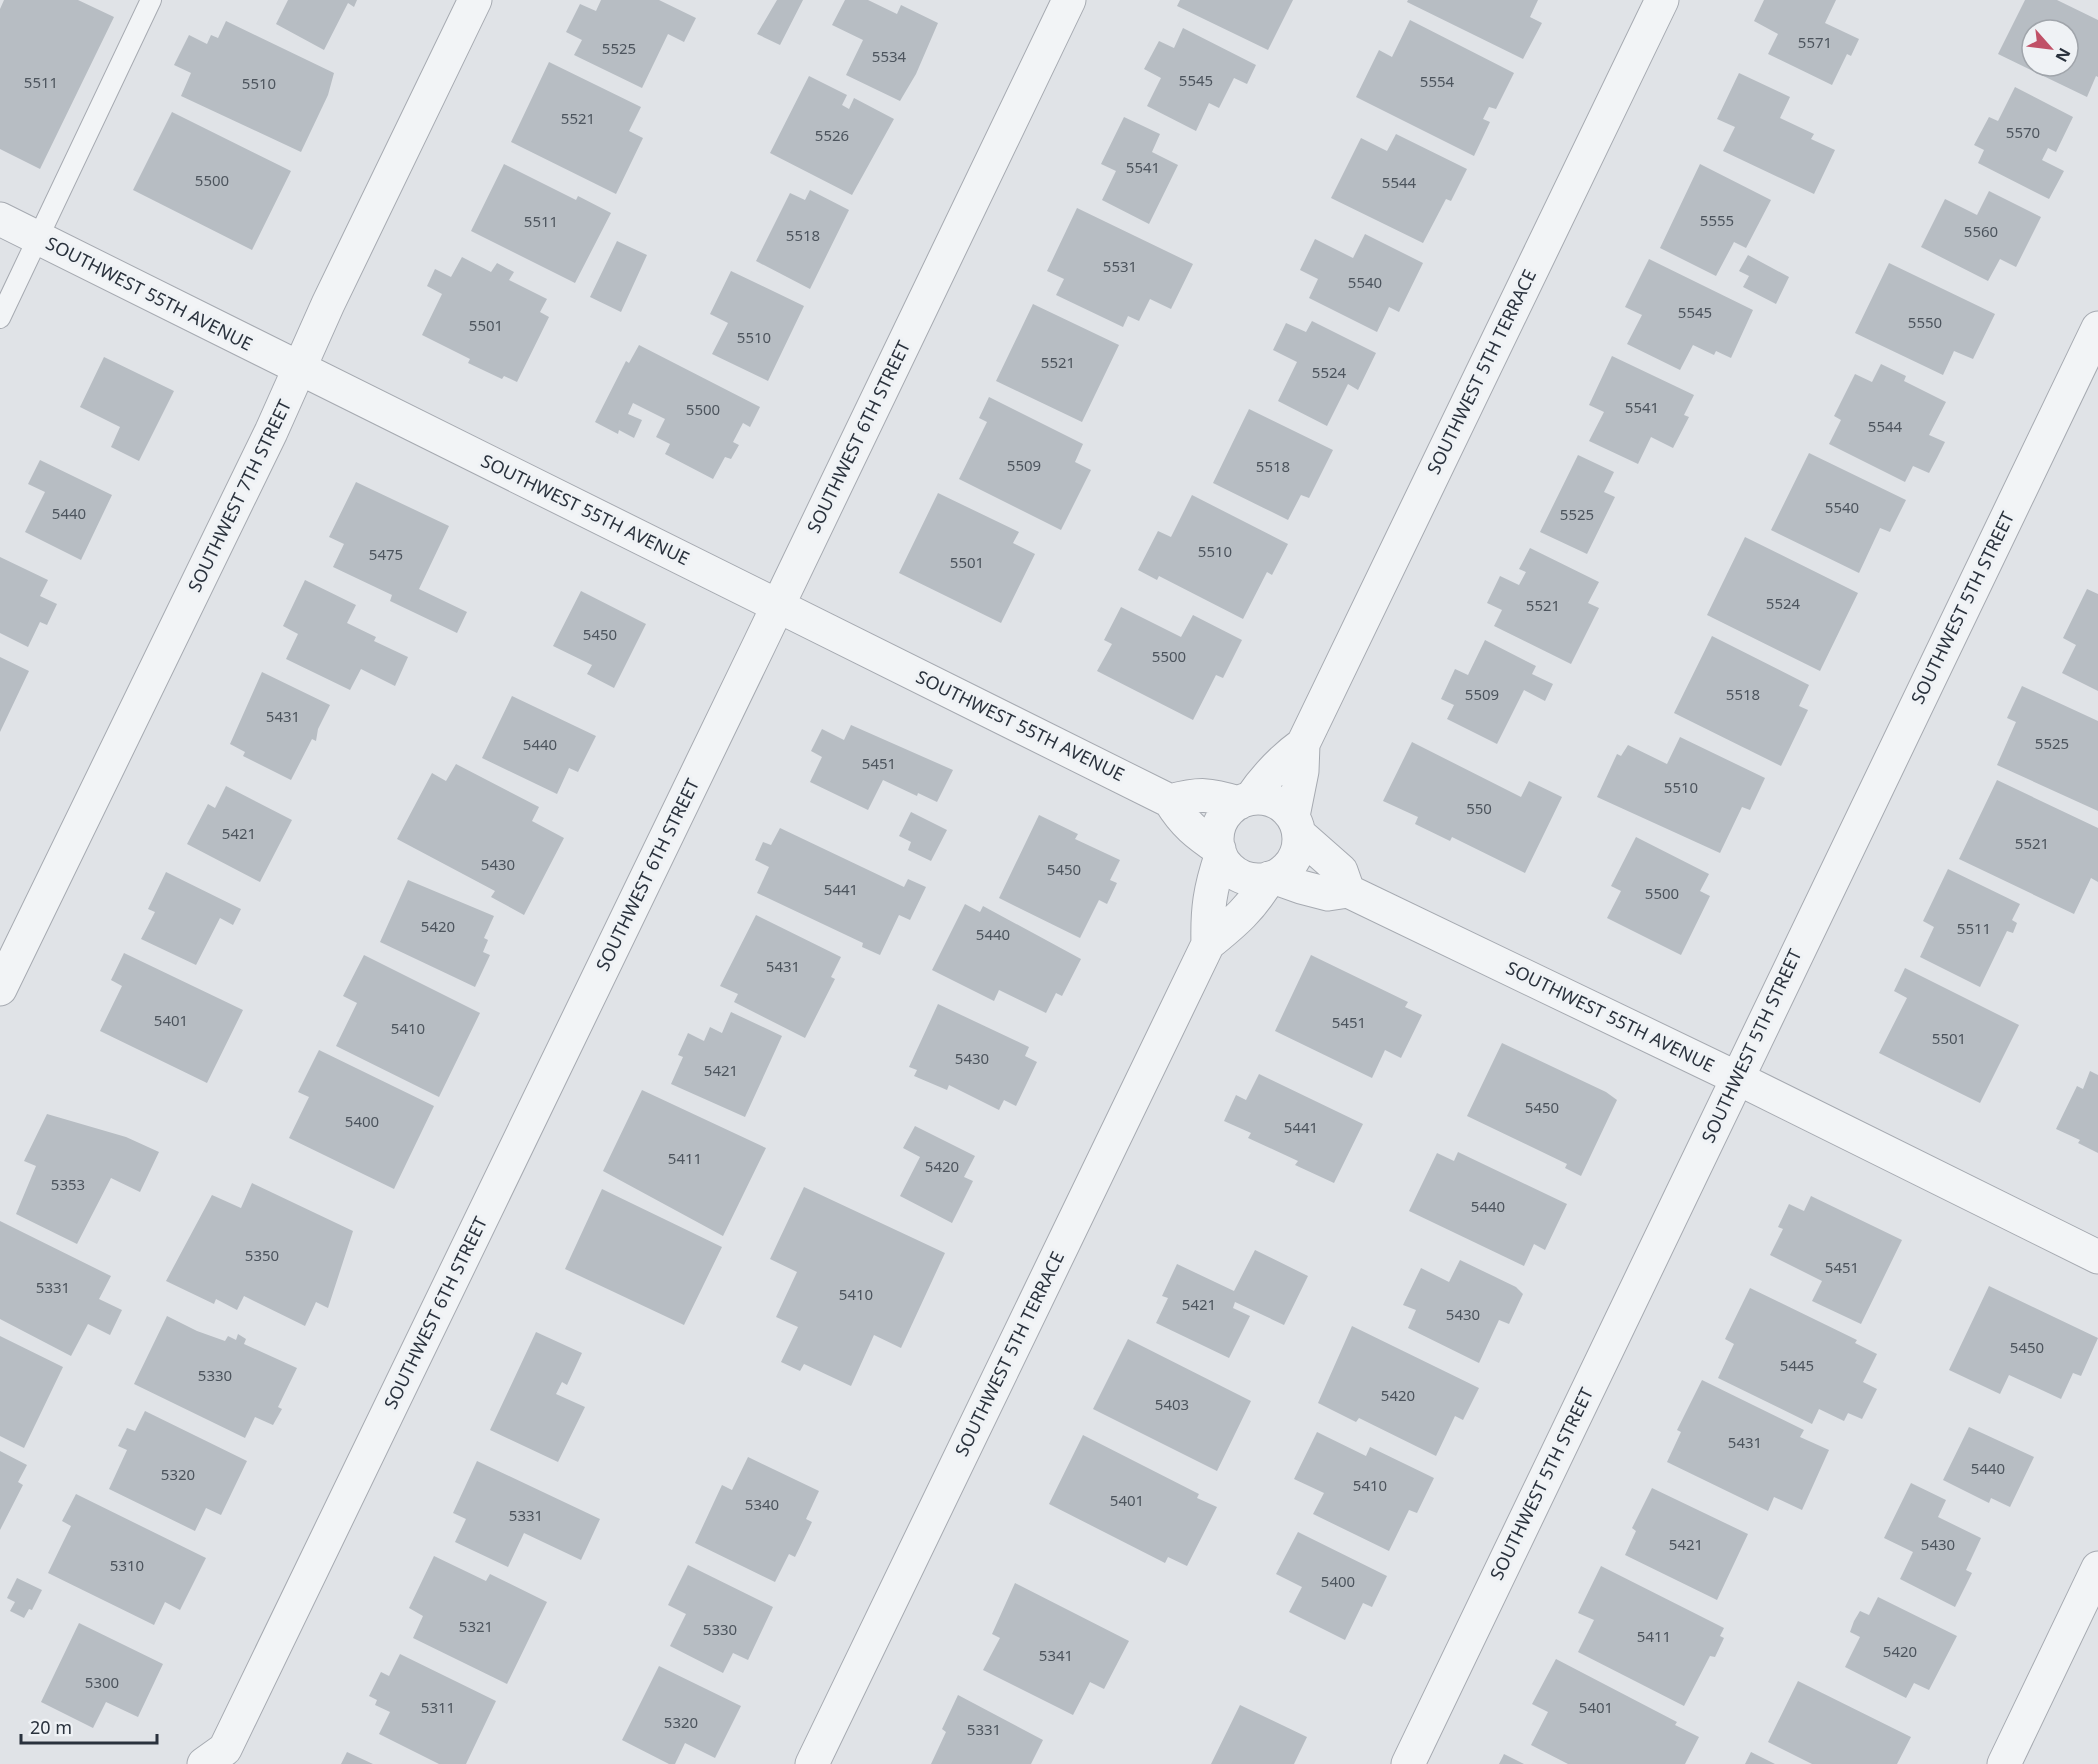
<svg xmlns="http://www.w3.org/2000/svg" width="2098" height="1764" font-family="'Noto Sans',sans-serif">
<rect width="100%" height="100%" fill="#e0e3e7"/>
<path fill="#b7bdc3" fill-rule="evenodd" d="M4,0h74l36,17 -74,152 -40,-20v-140z
M288,0h69l-3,7 -6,-4 -24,47 -48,-26z
M601,0h58l37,18 -12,24 -16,-8 -26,54 -68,-33 8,-15 -16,-8 14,-28 16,7z
M777,0h26l-23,45 -23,-11z
M845,0h23l29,14 4,-9 37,18 -22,51 -16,27 -54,-26 17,-35 -31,-15z
M1180,0h113l-25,50 -91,-44z
M1408,0h130l-8,17 12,6 -19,36 -116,-57z
M1764,0h72l-11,23 34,16 -8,17 -4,-2 -15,31 -64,-31 10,-20 -24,-13z
M2025,0h32l41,20v57l-2,-1 -9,21 -89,-43zM2032,30h36v36h-36z
M1410,20l104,53 -18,36 -7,-2 -6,12 7,3 -16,34 -118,-59 23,-47 13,7z
M226,21l108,52 -6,22 -27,57 -120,-56 10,-23 -17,-8 15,-30 18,9 4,-9 7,3z
M1183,28l73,37 -9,19 -13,-6 -15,30 -10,-5 -13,28 -49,-25 14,-28 -17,-9 15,-28 15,7z
M549,62l92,45 -12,24 14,7 -27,56 -105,-52z
M1739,73l51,24 -10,21 34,16 -3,5 24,11 -21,44 -91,-43 12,-24 -18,-8z
M809,76l38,19 -5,10 7,4 5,-11 40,21 -42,76 -82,-42z
M2015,87l58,30 -17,35 -8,-4 -6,12 22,11 -15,28 -71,-36 6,-13 -10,-5 15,-28 9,4z
M172,112l119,59 -39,79 -119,-60z
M1124,117l36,17 -8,18 26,13 -29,59 -47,-24 14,-29 -15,-7z
M1396,134l71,35 -16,32 -5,-2 -23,44 -92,-45 30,-60 26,13z
M504,164l72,36 2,-4 33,17 -36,70 -104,-52z
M1700,164l71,36 -25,48 -12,-6 -18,34 -56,-28z
M810,190l39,20 -39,79 -54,-28 34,-68 15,7z
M1989,191l52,26 -25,50 -16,-8 -12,22 -67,-34 24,-48 32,16z
M1077,208l116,56 -22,45 -21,-10 -11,22 -11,-5 -5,11 -67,-32 8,-16 -17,-8z
M1365,234l58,29 -24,49 -10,-5 -12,25 -68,-34 9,-19 -18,-9 15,-31 38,19z
M617,241l30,14 -26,57 -31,-15z
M1748,255l41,22 -13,27 -33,-17 6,-11 -10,-5z
M462,257l29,15 6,-9 17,9 -5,8 38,19 -7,13 9,5 -32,65 -13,-6 -2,3 -34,-16 2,-4 -48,-24 20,-41 -15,-8 8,-17 16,8z
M1649,259l104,51 -22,48 -15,-7 -2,4 -21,-10 -13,25 -53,-26 15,-29 -17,-8z
M1889,263l106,51 -22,45 -19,-8 -11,24 -88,-42z
M731,271l73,35 -36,75 -56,-27 16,-31 -18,-9z
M1033,304l86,41 -37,77 -86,-41z
M1312,321l64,32 -18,37 -10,-6 -21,42 -49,-25 19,-39 -24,-12 13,-27 20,9z
M639,345l121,62 -10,20 -7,-4 -10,19 6,3 -8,14 -6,-2 -12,22 -48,-25 5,-10 -14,-7 9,-18 -32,-16 -5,11 14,6 -8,18 -15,-8 -1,4 -23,-12 31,-61 3,2z
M1612,356l82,39 -10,20 5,2 -16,31 -22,-11 -13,27 -49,-23 15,-29 -15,-7z
M104,357l70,34 -35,70 -28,-14 9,-20 -40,-20z
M1881,364l25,12 -2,5 42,21 -17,33 16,7 -8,16 -8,15 -16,-7 -8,16 -76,-38 12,-24 -7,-4 21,-42 17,8z
M989,397l94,47 -8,18 16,8 -30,60 -102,-51 28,-57 -8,-4z
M1249,409l84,41 -24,48 -8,-3 -13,25 -75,-37z
M1809,453l97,47 -16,32 -10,-4 -21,45 -88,-43z
M1578,455l36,17 -10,20 11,5 -28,57 -47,-22z
M40,460l72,35 -31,65 -56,-28 20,-40 -17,-8z
M356,482l93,44 -30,63 48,23 -10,21 -67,-32 2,-6 -59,-28 11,-23 -15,-7z
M938,493l81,39 -6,11 22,11 -34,69 -102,-50z
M1192,495l96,49 -16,31 -5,-3 -24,47 -84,-43 -2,4 -19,-10 20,-39 13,6z
M1745,537l113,56 -38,78 -113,-56z
M1530,548l69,34 -11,21 11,5 -28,56 -77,-38 8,-16 -15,-7 13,-27 19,9 7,-13 -7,-3z
M0,557l48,23 -8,16 17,8 -10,21 -7,-3 -12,25 -28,-14z
M305,580l51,25 -9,18 29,14 -2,4 34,16 -13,29 -34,-17 -11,21 -64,-31 12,-25 -15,-8z
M2087,589l11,5v97l-36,-18 14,-28 -13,-7z
M581,591l65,33 -32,64 -27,-14 5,-9 -39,-19z
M1121,607l60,30 12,-22 49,25 -19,38 -7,-3 -23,45 -96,-49 15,-27 -8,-4z
M1712,636l97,49 -10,21 9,4 -27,56 -107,-53z
M1485,640l51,26 -4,8 21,10 -8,17 -21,-11 -27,54 -50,-25 7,-14 -13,-6 14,-30 13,6z
M0,657l29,14 -29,61z
M262,672l68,33 -12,24 -2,12 -4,-2 -21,41 -48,-24 2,-4 -15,-8z
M2022,686l76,35v90l-101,-46 19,-43 -9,-4z
M512,696l84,40 -18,36 -9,-4 -12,26 -75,-36z
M851,725l102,45 -16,32 -19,-9 -1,3 -34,-16 -15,30 -58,-28 12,-25 -11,-6 11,-22 22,11z
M1680,737l85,41 -15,32 -8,-3 -22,46 -123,-56 20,-43 4,2 7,-11 39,19z
M1412,742l109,55 8,-16 33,16 -37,76 -73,-36 -2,4 -35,-17 3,-7 -35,-16z
M456,764l83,43 -7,14 32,17 -40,77 -33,-18 4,-6 -98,-52 35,-66 14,8z
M1997,780l101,48v54l-7,-4 -17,36 -115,-55z
M226,786l66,34 -32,62 -73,-38 21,-40 7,4z
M911,812l36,18 -16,31 -23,-11 3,-8 -12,-6z
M1039,815l39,19 -3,5 45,21 -10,20 7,3 -10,21 -8,-4 -19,38 -81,-40z
M780,828l124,59 4,-8 18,8 -16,33 -11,-5 -19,40 -18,-8 1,-4 -106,-50 12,-26 -14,-7 8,-18 8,3z
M1636,837l73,37 -9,17 10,5 -29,59 -74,-37 14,-27 -10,-5z
M1948,869l72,35 -8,16 5,3 -4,10 -6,-2 -27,56 -60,-30 14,-30 -11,-6z
M166,872l75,37 -8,16 -13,-7 -24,47 -55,-26 14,-27 -7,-3z
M408,880l86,36 -10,22 4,2 -5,12 7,3 -15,32 -95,-45z
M965,904l15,8 3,-6 98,53 -19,37 -6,-3 -10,20 -47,-23 -5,11 -62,-31z
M756,915l85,42 -10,20 4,2 -30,59 -71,-36 4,-8 -18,-8z
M124,953l119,57 -36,73 -107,-52 22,-45 -11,-6z
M364,955l116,58 -41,84 -103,-51 21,-43 -14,-7z
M1311,955l97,47 -3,5 17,8 -21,43 -16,-8 -13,28 -97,-47z
M1905,968l114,57 -39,78 -101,-50 28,-55 -13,-7z
M938,1004l91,43 -4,9 12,6 -21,44 -12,-6 -5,10 -50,-25 -2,5 -33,-14 3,-6 -8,-3z
M731,1012l51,24 -37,81 -74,-33 12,-27 -5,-2 10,-22 16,8 6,-14 12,6z
M1502,1043l104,49 11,8 -36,76 -16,-8 2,-4 -100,-48z
M319,1050l115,56 -40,83 -105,-51 20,-41 -11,-5z
M2090,1071l8,4v78l-20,-10 2,-3 -24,-11 21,-43 6,3z
M1259,1074l104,50 -29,59 -39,-18 3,-4 -50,-23 3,-5 -27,-12 12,-26 10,5z
M642,1090l124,58 -43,88 -120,-65z
M47,1114l79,23 33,15 -19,40 -29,-14 -34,66 -61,-30 20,-48 -12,-5z
M915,1126l60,30 -11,21 9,4 -21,42 -52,-27 20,-39 -17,-9z
M1458,1152l109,52 -22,46 -11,-6 -10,22 -115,-55 28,-58 17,8z
M252,1183l101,48 -25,77 -12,-6 -11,24 -61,-30 -7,14 -21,-11 -2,5 -48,-23 46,-86 29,13z
M804,1187l141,66 -44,95 -27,-13 -23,51 -47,-22 -4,7 -19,-9 17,-35 -22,-10 21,-45 -27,-13z
M602,1189l120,58 -38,78 -119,-56z
M1811,1196l91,44 -41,84 -49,-23 10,-20 -52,-26 13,-26 -5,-2 11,-23 15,7z
M0,1221l111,55 -12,23 23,11 -12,25 -22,-11 -17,32 -71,-37z
M1255,1250l53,26 -24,49 -49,-23 -2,6 17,8 -21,42 -73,-35 12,-25 -6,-2 15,-32 57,27z
M1460,1260l56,27 7,7 -14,30 -10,-4 -20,43 -71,-35 8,-18 -13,-5 18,-37 28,14z
M1989,1286l109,52 -17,38 -8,-3 -12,26 -52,-24 -9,19 -51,-24z
M1750,1288l107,52 -2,3 22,11 -14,28 14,7 -15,30 -14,-6 -4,8 -25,-12 -7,15 -94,-46 16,-34 -9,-5z
M167,1316l30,15 28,10 3,-5 8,4 2,-6 8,5 -2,5 53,24 -19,39 4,2 -9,16 -18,-8 -10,21 -111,-54z
M1352,1326l127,62 -16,32 -8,-4 -19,40 -77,-38 -3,4 -38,-19z
M536,1332l46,21 -15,32 -5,-3 -6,12 29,13 -27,55 -68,-32z
M0,1336l63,31 -39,81 -24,-12z
M1128,1339l123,62 -34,70 -124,-62z
M1702,1380l102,50 -4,7 29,13 -27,60 -28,-13 -6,14 -101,-49 14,-30 -4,-2z
M145,1411l102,50 -26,54 -15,-7 -11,23 -86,-42 18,-39 -9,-4 9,-18 8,3z
M1969,1427l65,30 -24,50 -19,-9 -2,5 -46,-23z
M1317,1432l49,24 4,-9 64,31 -17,35 -8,-3 -20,41 -76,-37 11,-21 -30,-14z
M1083,1435l116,59 -2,4 20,9 -30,59 -19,-9 -3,6 -116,-59z
M0,1451l27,14 -9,17 5,3 -23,45z
M748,1457l71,34 -13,28 6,3 -17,35 -6,-3 -14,28 -80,-39 27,-58 10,5z
M477,1461l123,58 -19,41 -57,-27 -16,34 -53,-25 11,-23 -13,-6z
M1911,1483l35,17 -8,17 43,21 -15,32 6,3 -17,34 -55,-28 13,-27 -29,-14z
M1652,1488l96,46 -31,66 -92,-45 11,-24 -4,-3z
M76,1494l130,64 -26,52 -15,-8 -11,23 -106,-52 23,-47 -9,-5z
M1298,1532l89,44 -15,31 -9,-4 -18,37 -56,-28 13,-25 -26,-13z
M434,1556l52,25 4,-7 57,28 -40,82 -94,-46 10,-22 -14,-8z
M688,1565l85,42 -25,53 -15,-7 -10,20 -53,-27 16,-32 -18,-9z
M1601,1566l123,62 -4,8 4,2 -9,19 -5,-1 -26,50 -106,-54 16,-32 -16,-7z
M17,1578l25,12 -10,20 -3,-1 -5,9 -14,-7 5,-9 -8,-4z
M1015,1583l114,58 -25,48 -14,-7 -17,33 -90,-45 17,-32 -8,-4z
M1878,1597l79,39 -28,54 -15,-7 -8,15 -61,-31 15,-30 -10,-5 4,-11 6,-10 9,4z
M79,1623l84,41 -25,53 -32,-15 -13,26 -52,-26z
M400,1654l96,47 -30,63h-27l-60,-30 11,-22 -15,-7 2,-5 -8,-4 12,-24 8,4z
M1556,1659l121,63 -2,3 24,12 -14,27h-117l-37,-19 17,-33 -16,-8z
M659,1666l82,40 -26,52 -30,-15 -10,21h-6l-47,-24z
M1798,1681l113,56 -14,27h-85l-44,-22z
M958,1695l85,45 -12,24h-100l15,-32 -4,-3z
M1240,1705l67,32 -13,27h-83z
M347,1752l26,12h-32z
M1751,1752l24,12h-30z
M1504,1754l20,10h-25z"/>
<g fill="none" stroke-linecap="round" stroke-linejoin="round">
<g stroke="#a6aab1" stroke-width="22">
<path id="lane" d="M0,318l151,-318"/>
</g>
<g stroke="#a6aab1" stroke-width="35">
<path id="street" d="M0,219l1170,582c14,23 27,33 49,48
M1251,798c15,-22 30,-38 52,-54
M1217 839a41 41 0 1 1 82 0a41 41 0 1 1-82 0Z
M1170,801c30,-8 39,-7 69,2
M1293,816l9,-45 1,-27 359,-744
M1299,834l42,37 7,20
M1273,877l28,10 27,7 20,-3 389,187 361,179
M1208,944c-1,-35 2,-55 13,-88
M0,989l271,-557 57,-128 147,-304
M204,1764l21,-15 535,-1106 309,-643
M812,1764l396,-820c26,-21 44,-36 61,-66
M1408,1764l690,-1436
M2004,1764l94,-196"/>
</g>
<use href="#lane" stroke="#f2f4f6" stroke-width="20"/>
<use href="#street" stroke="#f2f4f6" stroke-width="33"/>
</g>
<g text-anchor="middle" stroke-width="6" stroke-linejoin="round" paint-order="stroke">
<g font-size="15" fill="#4d555e">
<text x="1815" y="48">5571</text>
<text x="619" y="54">5525</text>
<text x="889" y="62">5534</text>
<text x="1196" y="86">5545</text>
<text x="1437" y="87">5554</text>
<text x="41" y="88">5511</text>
<text x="259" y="89">5510</text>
<text x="578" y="124">5521</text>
<text x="2023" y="138">5570</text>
<text x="832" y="141">5526</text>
<text x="1143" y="173">5541</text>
<text x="212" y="186">5500</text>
<text x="1399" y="188">5544</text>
<text x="1717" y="226">5555</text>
<text x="541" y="227">5511</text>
<text x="1981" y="237">5560</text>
<text x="803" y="241">5518</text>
<text x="1120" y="272">5531</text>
<text x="1365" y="288">5540</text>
<text x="1695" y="318">5545</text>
<text x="1925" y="328">5550</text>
<text x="486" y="331">5501</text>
<text x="754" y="343">5510</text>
<text x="1058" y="368">5521</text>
<text x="1329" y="378">5524</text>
<text x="1642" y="413">5541</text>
<text x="703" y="415">5500</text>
<text x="1885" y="432">5544</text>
<text x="1024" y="471">5509</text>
<text x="1273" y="472">5518</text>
<text x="1842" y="513">5540</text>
<text x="69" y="519">5440</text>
<text x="1577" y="520">5525</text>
<text x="1215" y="557">5510</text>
<text x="386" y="560">5475</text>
<text x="967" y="568">5501</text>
<text x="1783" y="609">5524</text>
<text x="1543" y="611">5521</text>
<text x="600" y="640">5450</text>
<text x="1169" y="662">5500</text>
<text x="1482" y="700">5509</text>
<text x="1743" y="700">5518</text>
<text x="283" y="722">5431</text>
<text x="2052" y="749">5525</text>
<text x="540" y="750">5440</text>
<text x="879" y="769">5451</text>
<text x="1681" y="793">5510</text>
<text x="1479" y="814">550</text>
<text x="239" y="839">5421</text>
<text x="2032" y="849">5521</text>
<text x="498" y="870">5430</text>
<text x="1064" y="875">5450</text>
<text x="841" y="895">5441</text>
<text x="1662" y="899">5500</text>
<text x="438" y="932">5420</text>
<text x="1974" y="934">5511</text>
<text x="993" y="940">5440</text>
<text x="783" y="972">5431</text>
<text x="171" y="1026">5401</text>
<text x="1349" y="1028">5451</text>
<text x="408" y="1034">5410</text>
<text x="1949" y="1044">5501</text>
<text x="972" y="1064">5430</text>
<text x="721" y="1076">5421</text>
<text x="1542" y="1113">5450</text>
<text x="362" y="1127">5400</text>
<text x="1301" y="1133">5441</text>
<text x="685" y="1164">5411</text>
<text x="942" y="1172">5420</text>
<text x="68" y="1190">5353</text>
<text x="1488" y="1212">5440</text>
<text x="262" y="1261">5350</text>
<text x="1842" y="1273">5451</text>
<text x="53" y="1293">5331</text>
<text x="856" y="1300">5410</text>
<text x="1199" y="1310">5421</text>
<text x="1463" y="1320">5430</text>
<text x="2027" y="1353">5450</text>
<text x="1797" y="1371">5445</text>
<text x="215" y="1381">5330</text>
<text x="1398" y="1401">5420</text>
<text x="1172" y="1410">5403</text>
<text x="1745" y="1448">5431</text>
<text x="1988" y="1474">5440</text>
<text x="178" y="1480">5320</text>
<text x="1370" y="1491">5410</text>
<text x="1127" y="1506">5401</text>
<text x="762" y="1510">5340</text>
<text x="526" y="1521">5331</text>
<text x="1686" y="1550">5421</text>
<text x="1938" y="1550">5430</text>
<text x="127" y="1571">5310</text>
<text x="1338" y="1587">5400</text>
<text x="476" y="1632">5321</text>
<text x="720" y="1635">5330</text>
<text x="1654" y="1642">5411</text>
<text x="1900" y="1657">5420</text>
<text x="1056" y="1661">5341</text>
<text x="102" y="1688">5300</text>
<text x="438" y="1713">5311</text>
<text x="1596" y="1713">5401</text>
<text x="681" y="1728">5320</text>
<text x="984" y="1735">5331</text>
</g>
<g font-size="18" fill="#2a323d" stroke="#eff2f5">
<text transform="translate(149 294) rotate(27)" y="6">SOUTHWEST 55TH AVENUE</text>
<text transform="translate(1482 372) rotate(-64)" y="6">SOUTHWEST 5TH TERRACE</text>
<text transform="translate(859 437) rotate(-64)" y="6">SOUTHWEST 6TH STREET</text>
<text transform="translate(240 496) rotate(-64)" y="6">SOUTHWEST 7TH STREET</text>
<text transform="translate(585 510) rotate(26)" y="6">SOUTHWEST 55TH AVENUE</text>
<text transform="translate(1963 608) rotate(-64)" y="6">SOUTHWEST 5TH STREET</text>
<text transform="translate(1020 726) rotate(26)" y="6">SOUTHWEST 55TH AVENUE</text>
<text transform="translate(648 875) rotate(-64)" y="6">SOUTHWEST 6TH STREET</text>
<text transform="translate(1610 1017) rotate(26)" y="6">SOUTHWEST 55TH AVENUE</text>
<text transform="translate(1752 1046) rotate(-65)" y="6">SOUTHWEST 5TH STREET</text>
<text transform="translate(436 1313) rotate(-64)" y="6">SOUTHWEST 6TH STREET</text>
<text transform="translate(1010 1354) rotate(-64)" y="6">SOUTHWEST 5TH TERRACE</text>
<text transform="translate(1542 1484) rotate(-64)" y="6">SOUTHWEST 5TH STREET</text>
</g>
</g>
<g transform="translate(2050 48) rotate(118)"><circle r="28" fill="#eff2f5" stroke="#a0a5ab" stroke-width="1.5"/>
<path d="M0-4.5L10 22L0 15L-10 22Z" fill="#c05167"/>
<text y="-9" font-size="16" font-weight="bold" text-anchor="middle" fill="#2a323d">N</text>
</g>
<path d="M21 1734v9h136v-9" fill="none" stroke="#2a323d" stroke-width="3"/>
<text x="30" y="1734" font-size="18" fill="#2a323d" stroke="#eff2f5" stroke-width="4.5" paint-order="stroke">20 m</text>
</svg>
